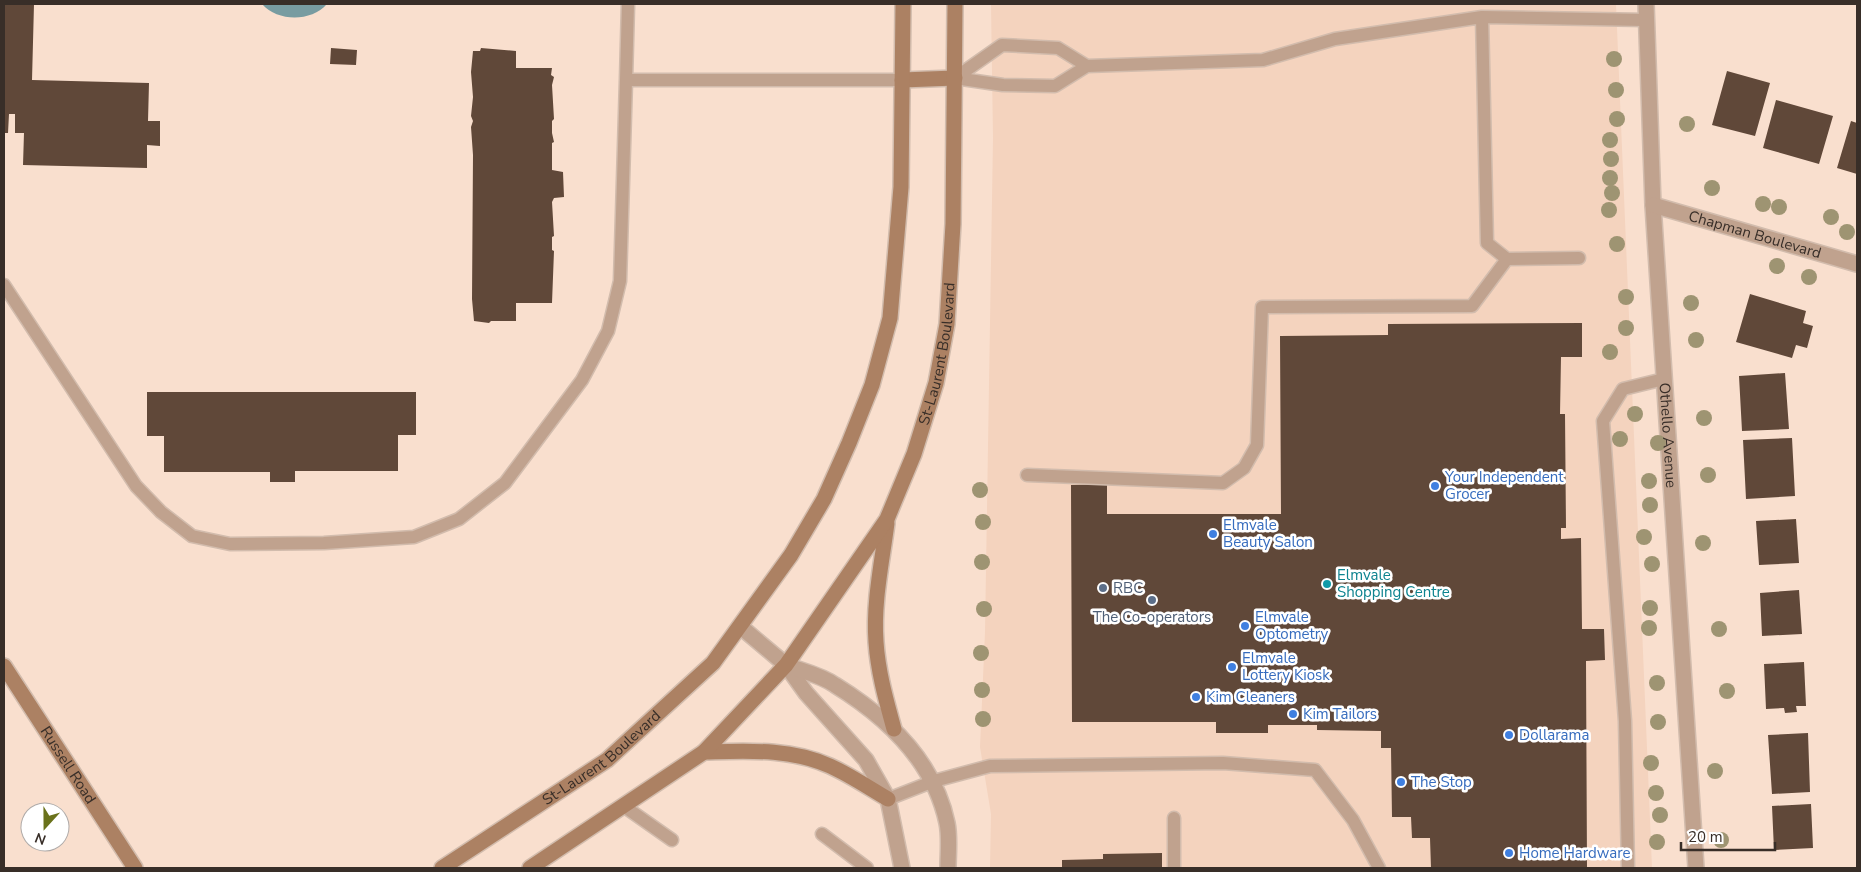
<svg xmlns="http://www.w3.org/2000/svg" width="1861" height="872" font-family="'Nunito Sans',sans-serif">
<rect width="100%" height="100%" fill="#f9dfce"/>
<path fill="#f4d3be" d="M991,4h625l36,864h-662l1,-54 -11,-67 5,-115 8,-494z"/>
<path fill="#789ca1" d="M262,4h65c-16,18 -49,18 -65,0z"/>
<path fill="#604839" d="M4,4h30l-2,76 117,3 -1,38h12v25l-13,-1v23l-124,-3 1,-32h-9v-19h-6l-1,19h-4z
M331,48l26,2 -1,15 -26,-1z
M481,48l35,3v17h36l-1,7 3,2 -2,8 2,34 -2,2v12l2,9 -2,1v27l11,2 1,25 -10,1 -2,4 2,34 -2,1v13l2,1 -2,52h-36v18h-25l-2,2 -15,-2 -2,-22 1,-144 -2,-28 2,-6 -2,-5 2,-19 -2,-25 2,-21h7z
M1727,71l43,12 -15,53 -43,-11z
M1776,100l57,16 -14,48 -56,-16z
M1851,121l6,2v51l-20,-6z
M1750,294l56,17 -3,12 10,3 -6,22 -11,-3 -4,13 -56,-16z
M1582,323v34h-21l-1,57h5l1,114h-5v11l20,-1 1,91h22l1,31 -19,1 1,207h-156l-1,-30h-18l-1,-21h-19l-1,-69h-10v-17l-64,-1v-5h-49v8h-52v-11h-144l-1,-237 36,-1v30h174l-1,-178 108,-1v-11z
M1785,373l4,56 -47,2 -3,-55z
M147,392h269v43h-18v36h-103v11h-25v-10h-106v-36h-17z
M1792,438l3,58 -49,3 -3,-59z
M1796,519l3,44 -40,2 -3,-44z
M1799,590l3,44 -40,2 -2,-43z
M1804,662l2,44h-10l1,6 -12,1 -1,-5 -18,1 -2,-45z
M1808,733l2,59 -38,2 -4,-59z
M1811,804l2,44 -39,2 -2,-44z
M1162,853v15h-100v-8l41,-1v-5z"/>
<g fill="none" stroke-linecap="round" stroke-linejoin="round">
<g stroke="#d2bcad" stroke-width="15">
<path id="lane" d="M1482,17l5,226 20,16
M955,78l48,7 52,1 32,-20 176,-6 72,-21 147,-22 163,3
M955,78l47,-33 56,3 29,18
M626,80l2,-76
M4,285l132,201 25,26 31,24 38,8 94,-1 90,-6 45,-18 46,-36 77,-103 26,-49 12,-50 6,-201h276
M1027,475l196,8 21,-15 13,-23 5,-138 210,-1 35,-47 72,-1
M888,799l46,-18 56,-15 233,-3 92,7 38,50 26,48
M625,807l47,33
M822,834l45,34
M1174,868v-50
M1628,868l-3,-147 -22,-300 20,-32 41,-10"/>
</g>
<g stroke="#d2bcad" stroke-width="18">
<g id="street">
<path id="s1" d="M1646,4l7,201 43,663"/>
<path id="s2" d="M1653,205l204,59"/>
<path d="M741,627l45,38 20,28 60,67 22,39 14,69"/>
<path d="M786,665c16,6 35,10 49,20 52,32 99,76 112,138 3,14 1,30 1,45"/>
</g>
</g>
<g stroke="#d2bcad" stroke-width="18">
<g id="secondary">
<path d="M902,80l53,-2"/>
<path d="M887,523c-5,39 -14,80 -11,119 2,30 10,58 18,87"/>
<path id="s3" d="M4,666l131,202"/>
<path d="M704,752c43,-1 86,-4 126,14 20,9 39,22 58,33"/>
<path id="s4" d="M442,868l165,-108 106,-97 78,-108 33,-56 25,-56 23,-58 18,-67 11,-131 2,-183"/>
<path id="s5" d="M530,868l174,-116 82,-87 101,-146 27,-65 22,-71 11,-59 6,-100 2,-220"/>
</g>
</g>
<use href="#lane" stroke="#c0a28e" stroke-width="12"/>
<use href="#street" stroke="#c0a28e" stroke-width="15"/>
<use href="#secondary" stroke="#ac8163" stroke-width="15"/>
</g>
<g fill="#9e9472">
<circle cx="1614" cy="59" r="8"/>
<circle cx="1616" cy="90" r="8"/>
<circle cx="1617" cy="119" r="8"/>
<circle cx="1687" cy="124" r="8"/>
<circle cx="1610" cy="140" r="8"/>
<circle cx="1611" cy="159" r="8"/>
<circle cx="1610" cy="178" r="8"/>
<circle cx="1712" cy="188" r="8"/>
<circle cx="1612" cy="193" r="8"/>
<circle cx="1763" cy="204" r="8"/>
<circle cx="1779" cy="207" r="8"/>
<circle cx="1609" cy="210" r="8"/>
<circle cx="1831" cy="217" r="8"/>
<circle cx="1847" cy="232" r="8"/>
<circle cx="1617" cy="244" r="8"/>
<circle cx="1777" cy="266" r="8"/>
<circle cx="1809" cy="277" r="8"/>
<circle cx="1626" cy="297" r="8"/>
<circle cx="1691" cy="303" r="8"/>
<circle cx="1626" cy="328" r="8"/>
<circle cx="1696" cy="340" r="8"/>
<circle cx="1610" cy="352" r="8"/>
<circle cx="1635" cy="414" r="8"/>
<circle cx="1704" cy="418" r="8"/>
<circle cx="1620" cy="439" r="8"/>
<circle cx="1658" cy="443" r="8"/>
<circle cx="1708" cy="475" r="8"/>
<circle cx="1649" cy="481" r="8"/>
<circle cx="980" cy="490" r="8"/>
<circle cx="1650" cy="505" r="8"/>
<circle cx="983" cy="522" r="8"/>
<circle cx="1644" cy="537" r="8"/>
<circle cx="1703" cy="543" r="8"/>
<circle cx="982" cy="562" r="8"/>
<circle cx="1652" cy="564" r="8"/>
<circle cx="1650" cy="608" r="8"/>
<circle cx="984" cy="609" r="8"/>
<circle cx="1649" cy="628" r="8"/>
<circle cx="1719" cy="629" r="8"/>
<circle cx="981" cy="653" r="8"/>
<circle cx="1657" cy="683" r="8"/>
<circle cx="982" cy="690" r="8"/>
<circle cx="1727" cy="691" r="8"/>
<circle cx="983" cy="719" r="8"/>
<circle cx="1658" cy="722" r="8"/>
<circle cx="1651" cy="763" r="8"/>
<circle cx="1715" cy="771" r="8"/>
<circle cx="1656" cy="793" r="8"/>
<circle cx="1660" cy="815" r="8"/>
<circle cx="1721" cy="840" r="8"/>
<circle cx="1657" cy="842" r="8"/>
</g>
<g fill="#3f7fe0" stroke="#fff" stroke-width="2">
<circle cx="1435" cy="486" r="5"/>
<circle cx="1213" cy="534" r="5"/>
<circle cx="1245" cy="626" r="5"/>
<circle cx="1232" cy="667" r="5"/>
<circle cx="1196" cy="697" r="5"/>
<circle cx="1293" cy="714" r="5"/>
<circle cx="1509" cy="735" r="5"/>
<circle cx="1401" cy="782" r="5"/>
<circle cx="1509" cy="853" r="5"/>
</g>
<circle fill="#0f9aa8" stroke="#fff" stroke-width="2" cx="1327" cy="584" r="5"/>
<g fill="#5c6f8a" stroke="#fff" stroke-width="2">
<circle cx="1103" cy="588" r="5"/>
<circle cx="1152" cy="600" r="5"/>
</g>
<g text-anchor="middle" stroke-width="5" stroke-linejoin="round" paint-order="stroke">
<g font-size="15" fill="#382e28" stroke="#fff">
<text dy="5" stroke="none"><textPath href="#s2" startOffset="106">Chapman Boulevard</textPath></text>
<text dy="5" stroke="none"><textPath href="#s5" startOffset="680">St-Laurent Boulevard</textPath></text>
<text dy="5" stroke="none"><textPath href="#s1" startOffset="432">Othello Avenue</textPath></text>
<text dy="5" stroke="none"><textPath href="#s4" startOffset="194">St-Laurent Boulevard</textPath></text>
<text dy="5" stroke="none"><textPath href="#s3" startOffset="118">Russell Road</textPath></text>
</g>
<g font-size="15" fill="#366cbe" stroke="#fff" text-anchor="start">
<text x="1445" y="482">Your Independent<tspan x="1445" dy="17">Grocer</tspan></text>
<text x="1223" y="530">Elmvale<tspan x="1223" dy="17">Beauty Salon</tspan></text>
<text x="1255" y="622">Elmvale<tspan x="1255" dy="17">Optometry</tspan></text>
<text x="1242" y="663">Elmvale<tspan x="1242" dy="17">Lottery Kiosk</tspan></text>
<text x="1206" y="702">Kim Cleaners</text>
<text x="1303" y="719">Kim Tailors</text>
<text x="1519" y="740">Dollarama</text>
<text x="1411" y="787">The Stop</text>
<text x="1519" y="858">Home Hardware</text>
</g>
<g font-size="15" fill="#0d838f" stroke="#fff" text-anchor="start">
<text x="1337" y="580">Elmvale<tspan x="1337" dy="17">Shopping Centre</tspan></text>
</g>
<g font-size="15" fill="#4e5e75" stroke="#fff" text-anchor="start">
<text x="1113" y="593">RBC</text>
<text x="1152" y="622" text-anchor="middle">The Co-operators</text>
</g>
</g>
<rect width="1861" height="872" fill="none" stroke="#382e28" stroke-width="10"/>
<g transform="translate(45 827) rotate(201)"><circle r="24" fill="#ffffff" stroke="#afaba9"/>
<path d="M0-4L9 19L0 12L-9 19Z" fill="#6a721b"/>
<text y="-8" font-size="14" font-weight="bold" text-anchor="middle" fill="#382e28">N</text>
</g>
<path d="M1681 842v8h94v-8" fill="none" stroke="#382e28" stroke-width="2.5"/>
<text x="1688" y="842" font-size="15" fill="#382e28" stroke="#ffffff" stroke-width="4" paint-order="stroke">20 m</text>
</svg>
